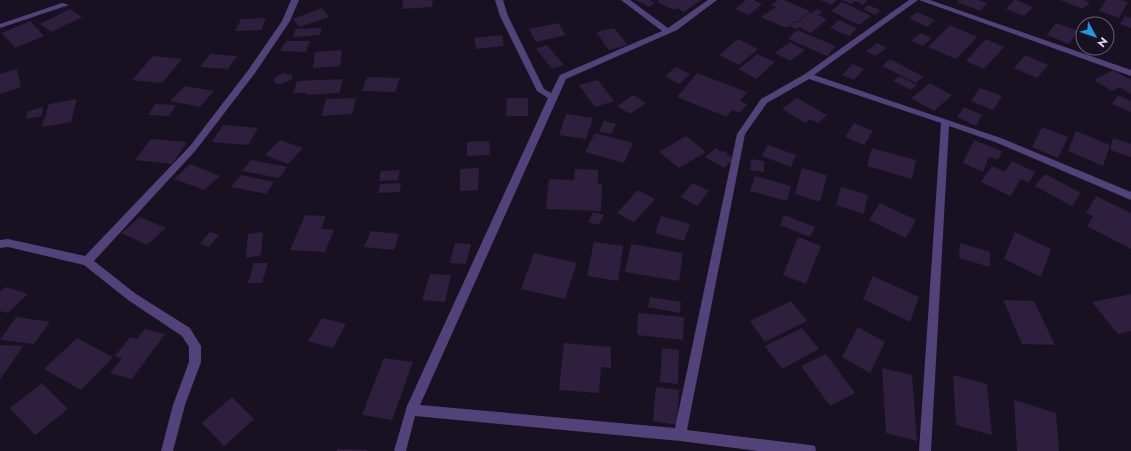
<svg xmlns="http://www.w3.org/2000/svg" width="1131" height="451" font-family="Jost,sans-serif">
<rect width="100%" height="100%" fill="#181121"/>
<path fill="#2e1f3f" d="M403,0h30l-1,7 -30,2z
M636,0h14l5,3 -6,4z
M659,0h42l-17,12 -7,-4 -3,2 -17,-8z
M746,0h7l9,4 -13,11 -14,-6z
M778,0h6l26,11 -13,11 -3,-1 -8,7 -25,-11 15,-10 -5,-2z
M820,0h17l-5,5z
M841,0h27l-5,5 -8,-4 -4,3z
M959,0h19l9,3 -7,8 -23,-9z
M1014,0h2l17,7 -9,9 -18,-7z
M1060,0h24l6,2 -7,7z
M1106,0h16l6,2 -9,16 -20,-7z
M842,2l29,14 -12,9 -28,-14z
M868,5l12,5 -5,5 -12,-6z
M322,8l7,9 -30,10 -6,-8z
M70,9l12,8 -31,15 -11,-8z
M817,9l6,3 -5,3 9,4 -16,14 -12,-6 -3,2 -7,-3 5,-4 3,1 13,-11 2,1z
M917,12l18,8 -8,7 -18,-9z
M1125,16l6,2v10l-11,-4z
M266,18l-5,12 -26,1 6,-12z
M839,20l18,8 -8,8 -19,-8z
M30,21l14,15 -29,12 -13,-15z
M558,23l8,12 -30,7 -7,-13z
M1056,23l22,8 -9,13 -22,-9z
M950,25l27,12 -21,22 -28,-12z
M322,28l-2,7 -27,2 2,-8z
M614,28l14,17 -19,5 -13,-18z
M797,30l39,16 -9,10 -39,-17z
M921,33l11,5 -9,8 -12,-5z
M502,35l2,11 -28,3 -2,-11z
M738,39l20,10 -19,16 -20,-10z
M986,39l18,8 -20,22 -18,-8z
M286,41h24l-4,11 -26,-1z
M790,42l15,8 -15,11 -15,-8z
M877,43l10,5 -12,8 -9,-5z
M547,45l17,20 -12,4 -16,-20z
M1087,48h18l-4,6z
M342,50l-2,16 -27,2 2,-16z
M210,54l27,2 -9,13 -28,-2z
M757,54l18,8 -19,17 -17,-10z
M1025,55l23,10 -11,13 -23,-10z
M153,56l29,3 -20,24 -30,-3z
M890,59l34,18 -8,6 -34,-17z
M853,64l11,5 -10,11 -12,-5z
M676,67l14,7 -11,10 -14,-8z
M17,69l4,18 -21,7v-20z
M1113,70l18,10v14l-11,-7 -8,4 -18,-11z
M283,73l9,2v4l-10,5h-5l-3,-3v-3z
M697,73l50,19 -7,9 7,3 -7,9 -8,-3 -5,7 -50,-20z
M899,76l18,9 -6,5 -18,-9z
M367,77l33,1 -5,14 -33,-1z
M343,79l-4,14 -33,2 1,-2h-14l4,-12z
M598,80l16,21 -19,6 -16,-22z
M930,83l22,12 -18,16 -23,-13z
M185,86l29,5 -14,16 -30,-6z
M980,88l22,8 -9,14 -22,-9z
M633,95l13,8 -16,11 -13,-8z
M1118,95l13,6v11l-19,-8z
M356,98l-4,16 -31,2 5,-17z
M507,98h21v18h-22z
M797,98l30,17 -9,8 -8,-4 -5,4 -23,-14z
M77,99l-6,23 -29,5 7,-23z
M155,104l21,1 -7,11 -21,-1z
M43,107l-1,9 -16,3 2,-8z
M964,107l18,8 -6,11 -19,-9z
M566,114l27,4 -7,21 -27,-4z
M604,121l12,3 -5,10 -12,-2z
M854,123l19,8 -9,14 -19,-8z
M223,125l35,3 -10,17 -36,-3z
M1042,127l26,10 -10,21 -26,-11z
M1076,131l34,14 -7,21 -35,-15z
M595,133l38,10 -9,20 -39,-11z
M686,136l20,16 -27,16 -20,-16z
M1113,138l18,6v13l-21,-7z
M151,139l36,3 -15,22 -37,-4z
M280,140l23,8 -15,16 -23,-9z
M974,140l28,11 -4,9 -9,-3 -6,15 -20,-9z
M489,141l1,14 -23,1v-14z
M768,145l28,10 -5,12 -29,-11z
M716,148l6,4 1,-2 4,3 -1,1 8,5 -10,9 -19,-11z
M872,148l44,12 -4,19 -45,-13z
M751,159l13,2v11l-14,-2z
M251,160l36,7 -8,11 -37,-7z
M1012,161l23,11 -6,11 -8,-4 -11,17 -29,-14 11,-16 13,6z
M190,164l30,12 -16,14 -30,-11z
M479,168l-1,22 -18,1v-22z
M802,168l25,7 -7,27 -25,-8z
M575,169l23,1v14h4l-1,27 -55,-2 3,-30 25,1z
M400,170l-2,10 -19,1 2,-10z
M1045,174l36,19 -9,13 -37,-20z
M241,175l33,7 -8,12 -35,-7z
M755,176l36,10 -4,15 -37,-10z
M401,183l-1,9 -22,1 2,-9z
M693,183l16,8 -12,15 -17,-9z
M841,187l27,8 -4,19 -28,-9z
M638,190l17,9 -21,23 -17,-9z
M1096,196l35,17v36l-44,-23 6,-10 -7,-3z
M880,203l36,17 -10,18 -37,-18z
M593,212l11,3 -5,10 -11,-3z
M305,215l21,1 -5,13 13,1 -9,22 -35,-2z
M784,215l31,12 -5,10 -30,-12z
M661,216l29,8 -6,17 -29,-8z
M140,217l26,11 -19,17 -26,-12z
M371,231l28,3 -5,16 -30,-3z
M210,232l9,3 -10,12 -9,-3z
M263,232l-2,23 -15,3 2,-24z
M1015,232l36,17 -10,28 -37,-18z
M798,237l23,9 -15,38 -23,-9z
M594,242l29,4 -5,35 -31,-5z
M455,243l16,1 -5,20 -16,-1z
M960,243l30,9v15l-31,-9z
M631,244l52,9 -4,28 -54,-9z
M534,253l43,10 -12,36 -44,-10z
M254,263h14l-6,20h-14z
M430,274l21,1 -6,27 -23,-2z
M873,276l46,21 -9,25 -47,-23z
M6,287l22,7 -20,19 -8,-2v-19z
M1131,294v37l-13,3 -26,-32z
M650,297l31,5 -1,11 -32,-6z
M1003,300l31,1 21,44 -33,-1z
M791,301l16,20 -42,21 -15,-21z
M638,313l46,4 -1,23 -46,-5z
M16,317l34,5 -16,22 -34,-4z
M322,318l24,6 -13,24 -25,-7z
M858,327l27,15 -15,31 -28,-16z
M802,328l17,21 -37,20 -17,-23z
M145,329l20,5 -33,45 -22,-6 12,-15 -7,-2 15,-19 7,2z
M77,338l36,19 -32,33 -37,-21z
M564,343l47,4v21l-10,-1 -2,26 -40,-3z
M0,345l23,1 -23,34z
M662,348l17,2 -1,34 -18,-2z
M826,354l29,39 -25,13 -29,-40z
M384,358l29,4 -21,58 -30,-5z
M882,368l30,7 5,66 -31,-8z
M953,375l34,9 5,51 -36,-10z
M42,383l26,26 -33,26 -25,-27z
M656,387l23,3 -2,35 -24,-4z
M232,397l22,22 -30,27 -22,-23z
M1014,400l42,13 3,38h-42z
M337,449l30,1v1h-30z"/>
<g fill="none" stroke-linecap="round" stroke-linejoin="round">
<path fill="#52427a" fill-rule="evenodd" d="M291,0h8l-9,21 -35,52 -59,77 -102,111 42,33 54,34 11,18v16l-16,43 -12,46h-12l12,-46 16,-43v-15l-7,-11 -54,-36 -44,-35 -76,-18 -8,1v-8l8,-1 77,17 105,-110 59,-77 33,-48z
M495,0h8l5,16 36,73 7,4 9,-18 102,-44 -41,-31h9l38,28 40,-28h9l-40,30 -111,49 -146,326 255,23 62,-294 24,-35 44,-25 104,-74h9l-104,75 187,63 130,54v8l-136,-58 -46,-16 -18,325h-12l22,-328 -132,-44 -42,24 -22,31 -58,296 123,15 5,1 1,5h-58l-78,-10 -265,-25 -9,35h-12l13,-45 141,-308 -11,-7 -37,-75z
M919,0h11l201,70v6z
M62,3l7,2 -69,23v-4z"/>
</g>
<g transform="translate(1095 36) rotate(130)"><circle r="19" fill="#181121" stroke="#696077"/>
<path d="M0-3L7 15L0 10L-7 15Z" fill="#1f9bdc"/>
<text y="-6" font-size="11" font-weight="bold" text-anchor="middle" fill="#e3d7f9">N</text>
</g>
</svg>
